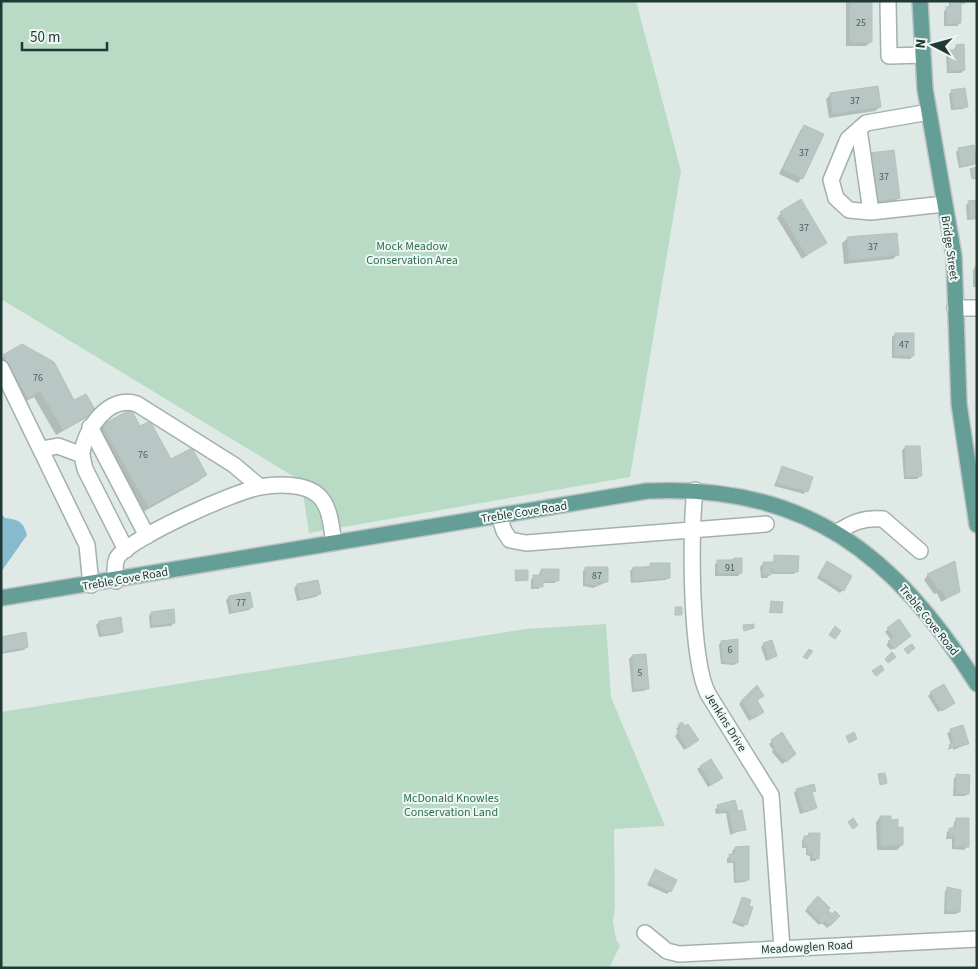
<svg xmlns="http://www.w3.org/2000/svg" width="978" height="969" font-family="'Source Sans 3',sans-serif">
<rect width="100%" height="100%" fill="#dfeae6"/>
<path fill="#b9dbc6" d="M1,1h635l45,170 -51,306 -321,56 -8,-52 -300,-182z
M606,624l5,73 54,129 -51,3 1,78 -2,15 3,17 4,7 -11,22h-608v-256l524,-83z"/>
<path fill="#88bace" d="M1,514l4,4c14,2 18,3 22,17l-26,37z"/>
<path fill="#0003" d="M846,1h24l1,41 -5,4h-20z
M949,1h14l-4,5 1,17 -3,3h-13v-15l5,-3z
M956,46l8,24 -3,3h-14l-1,-19 7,-3z
M952,91l14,15 -3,3 -12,1 -2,-16z
M831,94l49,13 -5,4 -46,7 -3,-19z
M804,126l-2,52 -4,5 -19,-9 21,-43z
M959,149l17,14 -3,2 -14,3 -3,-16z
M893,152l6,46 -5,4 -23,4z
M977,201v18l-10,1 -1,-15 3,-3z
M781,213l45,29 -24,17 -25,-41z
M896,234l1,21 -4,4 -49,5 -2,-21 5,-4z
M975,267l2,20h-4v-17z
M895,334l18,22 -3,3 -18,-1v-21z
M4,356l70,46 20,9 -6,6 -32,18 -22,-38 -13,7 -20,-35v-11z
M103,426l37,2 30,33 35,14 -6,6 -58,32 -44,-81z
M905,448l15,28 -3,3h-13l-2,-29z
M782,468l29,10 -7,16 -30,-8z
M775,556l22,15 -3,3h-22v-2l-5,6h-6l-1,-11 3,-3 9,-1z
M734,559l7,14 -3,3h-23v-12l3,-2z
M669,564v13l-3,3 -35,3 -1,-12 3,-3z
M825,565l18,25 -3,3 -23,-15z
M586,568l21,14 -14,6 -10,-2v-15z
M541,570l16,10 -2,3h-14l-2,6h-8v-10l7,-3z
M516,571l11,9 -12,1z
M928,575l31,17 -18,10 -4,-9 -3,1 -10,-14z
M297,585l22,9 -3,3 -19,4 -3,-13z
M249,593l3,14 -3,3 -20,4 -3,-14 3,-3z
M771,602l9,10 -1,1h-10z
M151,613l23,10 -3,3 -21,2 -1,-12z
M99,622l23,9 -3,3 -20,3 -3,-12z
M888,629l19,10 -16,11 -5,-5 5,-5 -6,-8z
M1,638l26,9 -3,3 -23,4z
M721,642l16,20 -3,3 -13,-1 -2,-19z
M764,644l12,12 -3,2 -7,3 -5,-14z
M632,656l15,32 -3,3 -12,1 -3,-33z
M757,687l3,11 -4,3 4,13 -11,7 -10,-17z
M931,693l20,12 -13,7 -10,-16z
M679,726l15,17 -10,7 -9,-14 4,-4 -3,-3z
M962,726l6,18 -15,6v-2l-6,2 4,-5 -4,-12z
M781,734l11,13v10l-10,7 -10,-12 1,-2 -4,-6z
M711,760l7,21 -10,6 -11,-18z
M957,776l11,18 -3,2h-12l1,-18z
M797,790h17l-3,3 5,14 -3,3 -13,4 -6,-21z
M734,802l11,27 -15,6 -4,-22 -10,1 -1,-5z
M880,817l10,4 7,8 5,16 -5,5h-20l-1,-28z
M956,819l11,28 -3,3 -12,-1v-10h-6l1,-7 6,-3 1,-7z
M809,834l9,24 -3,3h-5v-5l-4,-1v-7h-4v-8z
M735,848l13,31 -3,3 -11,1 -1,-20h-6v-5l6,-3 -1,-4z
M655,871l15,20 -3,3 -20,-9z
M948,888l11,24 -3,2h-12l1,-23z
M818,898l14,18h7l-12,12 -5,-5 -3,2 -14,-14z
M742,899l4,25 -3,3 -11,-4z"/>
<path fill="#b8c7c3" stroke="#b2c3be" d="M850,1h22v41h-22z
M951,1h13v3l-3,-1v20l-14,1 -1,-17 5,-1z
M964,44l1,26 -16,1v-21h7v-5z
M878,86l3,21 -48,7 -3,-21z
M965,88l3,19 -14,1 -3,-18z
M804,125l20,9 -21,45 -20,-10z
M974,145l3,18 -16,3 -3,-18z
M894,150l6,48 -25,4 -6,-49z
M977,167v11l-5,1 -2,-10z
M801,199l26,44 -21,12 -26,-43z
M977,200v17l-7,1 -2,-17z
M897,233l2,22 -50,5 -2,-23z
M975,266h2v19h-2z
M895,333h19v23h-20z
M22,344l32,18 20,38 12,-6 10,17 -33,19 -23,-39 -12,8 -25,-44z
M131,409l9,17 10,-5 21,38 21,-11 15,27 -59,32 -46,-82z
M905,446h15l2,30 -16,1z
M782,466l31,11 -5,15 -32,-9z
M774,555l25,1 -1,16h-24v-3h-3v6h-8v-13h11z
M734,558h8v15l-24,1 -1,-14h17z
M827,561l25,15 -8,15 -25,-16z
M955,561l5,31 -14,6 -4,-9 -3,1 -12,-16z
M650,563h20v15l-37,3v-14h17z
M585,567h23v15h-11v4l-12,-3z
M541,569h18v12h-16v6h-10v-12h8z
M515,570h13v10l-12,1z
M318,580l3,14 -21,5 -3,-15z
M250,592l3,15 -21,5 -3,-16z
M771,601l12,1 -1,11 -12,-1z
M675,607h7v8h-7z
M174,609l1,14 -23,3 -1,-14z
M121,617l2,15 -22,3 -2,-14z
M899,619l12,17 -17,13 -6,-8 6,-4 -7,-9z
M754,624v4l-10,3 -1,-6z
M835,626l6,5 -6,8 -6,-4z
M26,632l2,15 -27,5v-15z
M738,639v24l-15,-1 -2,-21z
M772,640l5,16 -8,3 -6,-16z
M912,644l3,4 -7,6 -4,-5z
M809,649l4,2 -6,8 -4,-2z
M892,652l4,5 -8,6 -3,-4z
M646,654l3,35 -15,1 -2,-35z
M881,665l3,5 -8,6 -4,-5z
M944,684l11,19 -13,8 -12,-19z
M757,685l7,11 -7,4 7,12 -11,7 -12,-18z
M682,722l3,4 3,-2 11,16 -12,8 -10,-16 4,-3 -3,-4z
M963,725l6,19 -19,4 -1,-3 5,-3 -4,-13z
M782,732l14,22 -10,8 -13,-14 2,-1 -4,-7z
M854,732l3,7 -8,4 -3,-7z
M711,759l12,19 -12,7 -11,-19z
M885,773l2,10 -7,2 -2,-11z
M956,774l14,1 -1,19h-13z
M814,784l2,7 -4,1 5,16 -14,4 -7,-23z
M735,800l3,11 4,-1 4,20 -13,2 -5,-22 -9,2 -2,-7z
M880,816h11v4l7,-1v9l5,-1v18l-22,1z
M853,818l5,7 -5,4 -5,-7z
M956,818h13v29h-15l1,-11h-6v-8h7z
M809,833h11l-1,26 -7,-1 1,-5h-5v-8h-4v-9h4z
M749,846v34l-13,1 -1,-20h-5l-1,-7h6v-7z
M655,869l22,11 -6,12 -22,-10z
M947,887l14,3 -1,22 -14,-1z
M818,896l12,12 -2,2 4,4 3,-3 5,5 -10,10 -5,-5 -3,3 -15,-16z
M742,897l9,3 -2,6 4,1 -6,18 -13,-4z"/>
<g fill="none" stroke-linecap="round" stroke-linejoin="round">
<g stroke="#a2b1ae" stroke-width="18">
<path id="minor" d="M888,1l1,55 34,-1
M929,112l-63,11 -18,16 -17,41 5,18 13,12 22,2 73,-8
M859,129l12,83
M955,308h22
M1,368l86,177 4,40
M90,427l57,109
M42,449l16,-3 24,9
M695,490c-5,41 -5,169 13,204l63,101 11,154
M499,516l5,15 6,9 16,3 240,-19
M836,533c15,-10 28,-16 47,-14l37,32
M126,550l-41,-81c-1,-5 -3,-11 -3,-16 3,-24 27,-59 55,-49l97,61 26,22
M116,581c-1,-8 -2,-16 1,-23 12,-20 119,-67 143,-71 17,-3 46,-4 59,9 12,12 12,31 15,47
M645,933l22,18 12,3 298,-15"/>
</g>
<g stroke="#bcc4c3" stroke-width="18">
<path id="major" d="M920,1l5,88 29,167 5,148 18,121
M1,598l646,-107c159,-8 248,64 330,193"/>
</g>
<use href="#minor" stroke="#fff" stroke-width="15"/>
<use href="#major" stroke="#659e97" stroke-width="15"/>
</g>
<g text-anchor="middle" stroke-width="4" stroke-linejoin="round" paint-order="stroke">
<g font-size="10" fill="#475c59">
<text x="861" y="26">25</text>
<text x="855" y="104">37</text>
<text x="804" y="156">37</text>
<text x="884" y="180">37</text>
<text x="804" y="231">37</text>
<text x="873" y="250">37</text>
<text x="904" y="348">47</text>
<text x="38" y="381">76</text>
<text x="143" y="458">76</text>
<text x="730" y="571">91</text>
<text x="597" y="579">87</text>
<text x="241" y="606">77</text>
<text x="730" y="653">6</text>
<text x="640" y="676">5</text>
</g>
<g font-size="12" fill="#2d6e4e" stroke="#eff7f4">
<text x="412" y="250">Mock Meadow<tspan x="412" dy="14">Conservation Area</tspan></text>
<text x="451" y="802">McDonald Knowles<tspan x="451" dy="14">Conservation Land</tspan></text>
</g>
<g font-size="12" fill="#213936" stroke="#eff7f4">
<text transform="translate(950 248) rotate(82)" y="4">Bridge Street</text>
<text transform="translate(524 512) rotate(-9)" y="4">Treble Cove Road</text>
<text transform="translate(125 579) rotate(-10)" y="4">Treble Cove Road</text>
<text transform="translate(929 620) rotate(51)" y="4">Treble Cove Road</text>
<text transform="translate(726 722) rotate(58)" y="4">Jenkins Drive</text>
<text transform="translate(807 947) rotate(-3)" y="4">Meadowglen Road</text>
</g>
</g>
<rect width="978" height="969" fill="none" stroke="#213936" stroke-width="5"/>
<g transform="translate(933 45) rotate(276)" stroke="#eff7f4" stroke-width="4" paint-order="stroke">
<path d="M0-4L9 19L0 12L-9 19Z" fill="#213936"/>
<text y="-8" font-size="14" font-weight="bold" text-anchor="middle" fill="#213936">N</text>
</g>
<path d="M22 42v8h85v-8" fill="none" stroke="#213936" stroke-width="2.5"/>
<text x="30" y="42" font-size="15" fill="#213936" stroke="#eff7f4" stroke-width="4" paint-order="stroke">50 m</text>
</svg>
